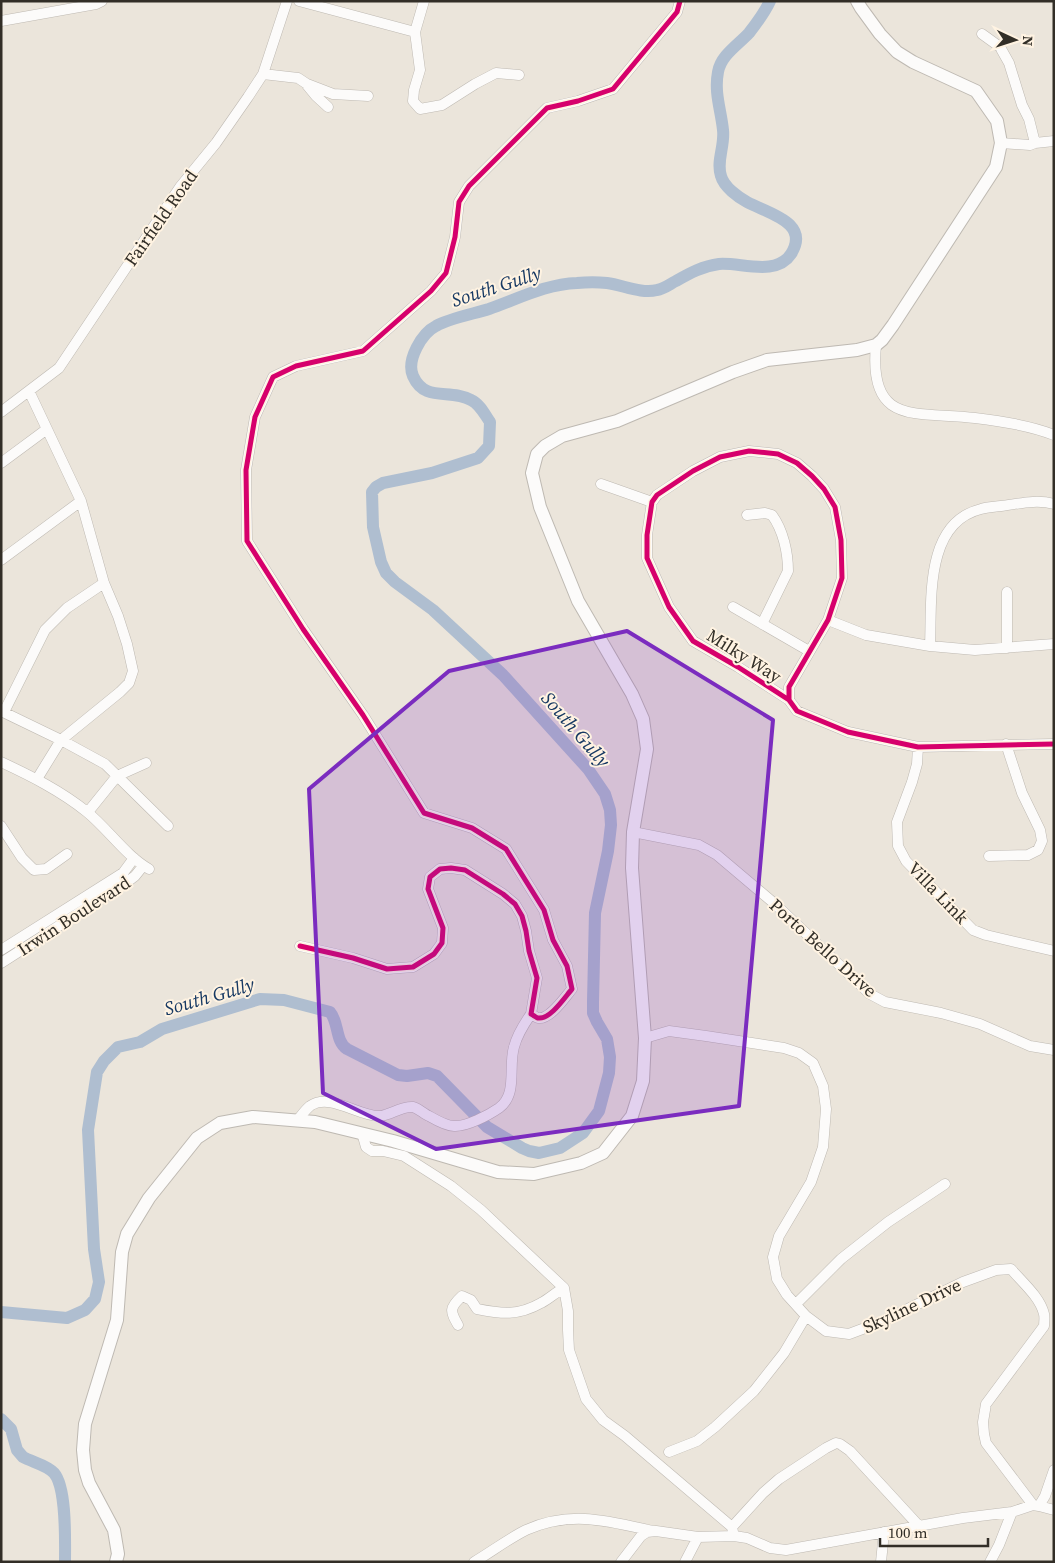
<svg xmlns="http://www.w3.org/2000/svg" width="1055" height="1563" font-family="'Source Serif 4',serif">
<rect width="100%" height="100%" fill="#ebe5db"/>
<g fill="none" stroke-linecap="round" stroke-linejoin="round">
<path stroke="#afbed0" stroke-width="12" d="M1,1312l66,6 18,-8 10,-11 4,-17 -5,-33 -6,-119 9,-58 7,-11 14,-14 22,-5 22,-13 98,-30 24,1 46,12c9,10 5,29 17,37l51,26 9,1 21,-3 9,3 50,51 35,21 7,3 10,2 21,-5 23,-15 16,-22 10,-38 1,-16 -3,-18 -10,-17 -4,-9v-11l2,-89 13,-62 3,-26 -1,-15 -5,-16 -17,-25 -85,-94 -70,-65 -38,-28 -9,-9 -5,-11 -8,-35 -1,-35 4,-5 7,-4 49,-10 46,-15 11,-12 1,-24c-5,-7 -10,-18 -19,-22 -21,-12 -46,3 -58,-24 -7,-16 9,-43 23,-50 14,-8 37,-12 53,-17 29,-10 57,-25 88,-26 10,-1 21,-1 30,0 16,2 34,11 50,7 7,-1 13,-6 19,-9 14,-8 27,-15 43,-17 21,-2 57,13 72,-10 20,-32 -24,-41 -44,-52 -9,-5 -23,-15 -26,-26 -5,-15 4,-30 2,-46 -2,-20 -9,-37 -5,-58 3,-17 20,-27 31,-39 7,-9 16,-21 21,-32
M1,1419l10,10 6,21 6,7c9,5 24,8 31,16 13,15 11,69 11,89"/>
<g stroke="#beb9b2" stroke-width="11">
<path id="minor" d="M299,1l116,31 9,-31
M1,21l95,-17 6,-3
M415,32l5,38 -6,20 -1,11 7,8 22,-4 33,-21 21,-11 23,2
M982,34l18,13 9,16 13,42 7,14 6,24 -5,2 -29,-2
M263,74l35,4 9,6 26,10 35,2
M307,85l9,11 12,11
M1035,143l19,-2
M876,345c-8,82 41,66 99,73 26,3 54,7 79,17
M29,391l52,110 23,82 14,33 9,28 6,27 -4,12 -9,9 -59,48 -24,39
M1,412l58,-44 121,-181 36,-44 32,-46 15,-23 24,-73
M1,463l46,-34
M601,484l51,18
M747,515l18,-2 7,2c11,15 16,37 16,56l-26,53
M1,560l80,-59
M733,607l76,44
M828,620l38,15 64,11 45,4 79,-6
M930,646c2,-45 -6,-123 51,-137 6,-2 13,-2 20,-3 17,-2 35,-7 53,-2
M1007,648v-56
M789,700l-51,-33 -45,-26 -24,-34 -22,-49v-23l5,-33 5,-7 36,-24 27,-14 29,-6 29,3 19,9 15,13 12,13 11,18 6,33 1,38 -14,42 -39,67v13l8,11 51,21 70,15 136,-3
M1,711l60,29 44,24 63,62
M4,712l41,-82 22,-22 37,-25
M918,747l-1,17 -5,18 -15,40 1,24 8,15 67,69 13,5 68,16
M1,762c30,14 60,29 86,50 21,17 39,44 62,57
M88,812l29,-36 29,-13
M1,826l21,32 12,12 12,-1 21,-15
M633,832l66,13 18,10 58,49 95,90 15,8 56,11 39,11 50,22 24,4
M989,856l39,-1 10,-5 4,-9 -2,-11 -18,-37 -16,-49
M300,946l53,12 34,11 26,-2 21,-13 8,-11 1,-15 -15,-39 2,-12 10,-8 11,-1 14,2 38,24 12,10 7,12 4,15 3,20 8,27 -6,36c2,1 6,4 7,4 12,2 27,-21 34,-29l-5,-23 -14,-26 -9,-30 -38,-61 -34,-21 -48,-15 -61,-98 -60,-86 -56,-88 -1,-71 9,-53 18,-40 23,-11 67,-15 68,-60 15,-18 9,-36 4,-35 10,-16 78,-78 31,-7 35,-12 64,-77 3,-11
M1,950l122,-77 11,-15
M1,963l126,-81 8,-6 8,-10
M645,1038l24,-7 37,5 78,12 15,5 14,10 10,23 3,23 -3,38 -12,35 -32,54 -6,21 4,22 10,16 19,21 20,15 23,3 32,-12 82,-40 33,-12 15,-1c11,13 29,28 33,45 1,4 0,9 0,12l-58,78 -3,18 1,12 2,9 47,62
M297,1121c4,-5 8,-11 13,-15 20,-14 49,11 70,10 11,-1 21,-10 33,-9 5,1 11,7 16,9 7,4 17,10 25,10 12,1 35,-11 45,-18 19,-14 9,-41 15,-61 3,-12 10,-23 17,-33
M362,1133l4,14 6,4h11l21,5 47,30 30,24 83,78 4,23v19l1,20 17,49 17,21 22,16 107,91
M796,1304l45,-45 47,-37 57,-38
M458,1325c-8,-14 -9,-17 4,-29l9,4 6,9c25,5 41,7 64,-6 8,-4 15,-11 23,-15
M669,1452l28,-11 18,-14 39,-36 30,-38 22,-37
M1039,1506l6,-10 9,-26
M733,1532l-1,-5 31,-34 16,-14 47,-31 10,-5 4,1 10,7 69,75
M474,1562c17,-10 34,-23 52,-32 45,-20 82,-9 127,1
M621,1562l20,-26 6,-4 9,-1 42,6 36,-1 13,2 23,10 16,2 177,-32 49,-6 21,-7 6,1 15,4
M685,1562l13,-25
M881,1562l3,-30
M990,1562l9,-17 13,-33"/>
</g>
<g stroke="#beb9b2" stroke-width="14">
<path id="major" d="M116,1562l2,-8 -4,-24 -25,-47 -4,-13 -2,-20 2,-26 32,-104 5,-68 5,-18 22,-36 48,-60 23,-15 33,-6 62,5 78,19 105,31 36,2 47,-11 22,-10 29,-37 11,-35 2,-43 -13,-170 1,-36 14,-83 -4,-30 -11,-25 -54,-93 -38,-94 -8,-34 5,-19 8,-8 17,-10 55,-15 116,-49 34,-12 90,-10 19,-5 6,-5 11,-15 103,-158 5,-24 -4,-22 -21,-30 -63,-29 -16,-10 -17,-18 -19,-26 -4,-7"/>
</g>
<use href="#minor" stroke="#fcfbfa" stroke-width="10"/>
<use href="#major" stroke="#fcfbfa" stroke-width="12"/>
<g stroke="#fff3e2" stroke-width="8">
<path id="cycleway" d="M789,700l-51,-33 -45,-26 -24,-34 -22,-49v-23l5,-33 5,-7 36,-24 27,-14 29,-6 29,3 19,9 15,13 12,13 11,18 6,33 1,38 -14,42 -39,67v13l8,11 51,21 70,15 136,-3
M300,946l53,12 34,11 26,-2 21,-13 8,-11 1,-15 -15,-39 2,-12 10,-8 11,-1 14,2 38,24 12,10 7,12 4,15 3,20 8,27 -6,36c2,1 6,4 7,4 12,2 27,-21 34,-29l-5,-23 -14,-26 -9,-30 -38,-61 -34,-21 -48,-15 -61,-98 -60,-86 -56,-88 -1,-71 9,-53 18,-40 23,-11 67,-15 68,-60 15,-18 9,-36 4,-35 10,-16 78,-78 31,-7 35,-12 64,-77 3,-11"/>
</g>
<use href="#cycleway" stroke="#d6006c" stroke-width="5"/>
</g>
<path fill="#7b2cbf" fill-opacity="0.2" stroke="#7b2cbf" stroke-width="4" stroke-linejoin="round" d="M627,631l146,89 -34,386 -303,43 -113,-56 -14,-304 140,-118z"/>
<g text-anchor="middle" stroke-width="4" stroke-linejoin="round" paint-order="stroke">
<g font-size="18" fill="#322e27" stroke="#fff3e2">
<text transform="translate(161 218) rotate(-55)" y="6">Fairfield Road</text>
<text transform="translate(744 656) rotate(32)" y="6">Milky Way</text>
<text transform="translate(938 893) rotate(46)" y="6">Villa Link</text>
<text transform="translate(74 916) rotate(-33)" y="6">Irwin Boulevard</text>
<text transform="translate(823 948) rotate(42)" y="6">Porto Bello Drive</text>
<text transform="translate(912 1306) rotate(-25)" y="6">Skyline Drive</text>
</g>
<g font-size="19" font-style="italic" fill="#173963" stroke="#fff3e2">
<text transform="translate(496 286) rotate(-18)" y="7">South Gully</text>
<text transform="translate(576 729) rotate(49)" y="7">South Gully</text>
<text transform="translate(209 996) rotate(-16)" y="7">South Gully</text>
</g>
</g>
<rect width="1055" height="1563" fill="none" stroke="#322e27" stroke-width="5"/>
<g transform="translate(1015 40) rotate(94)" stroke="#fff3e2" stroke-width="4" paint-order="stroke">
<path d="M0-4L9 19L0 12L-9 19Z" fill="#322e27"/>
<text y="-8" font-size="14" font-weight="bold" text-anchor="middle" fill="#322e27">N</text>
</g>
<path d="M880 1538v8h108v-8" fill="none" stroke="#322e27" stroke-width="2.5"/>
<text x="888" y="1538" font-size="15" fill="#322e27" stroke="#fff3e2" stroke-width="4" paint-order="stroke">100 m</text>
</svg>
